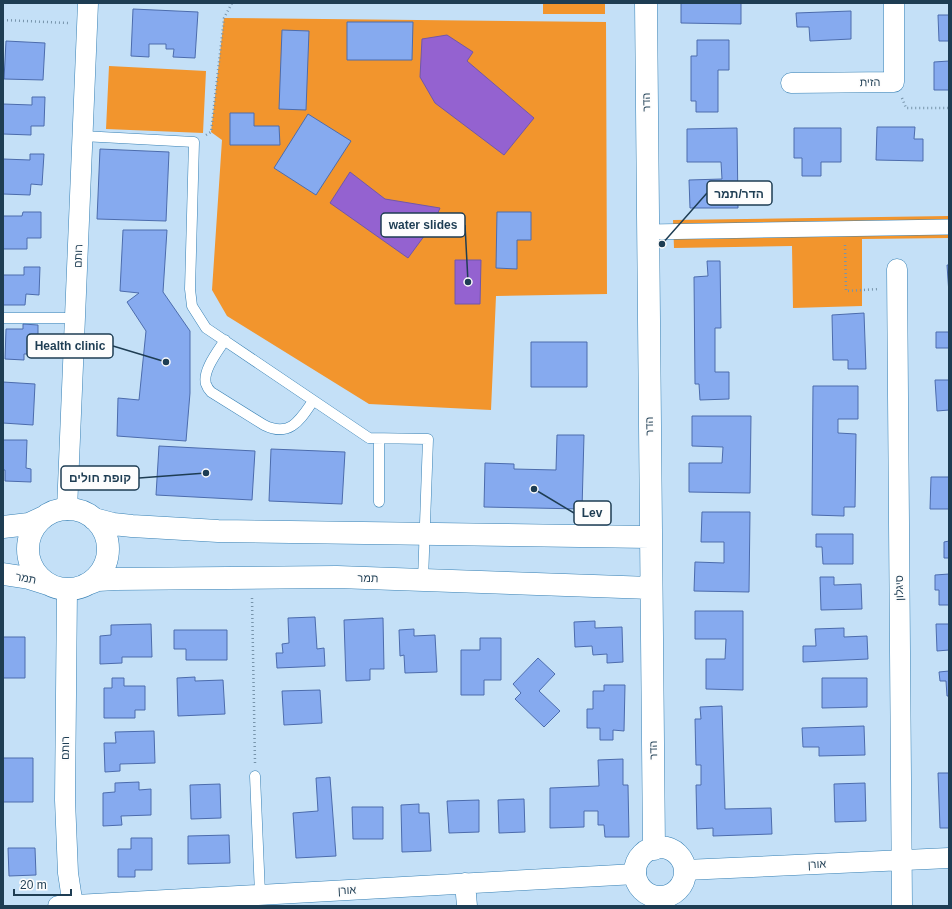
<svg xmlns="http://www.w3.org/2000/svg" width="952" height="909" font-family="Arial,'Noto Sans Hebrew',sans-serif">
<rect width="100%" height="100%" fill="#c4e0f7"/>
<path fill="#f2952d" d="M543,3h62v11h-62z
M224,18l382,4 1,272 -111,2 -5,114 -122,-6 -142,-88 -15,-26 10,-150 -11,-8z
M109,66l97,5 -3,62 -97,-4z
M949,216v22l-87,1v67l-69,2 -1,-62 -118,2 -1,-28z"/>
<path fill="#9462d0" stroke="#7157aa" d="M447,35l26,17 -6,9 67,57 -30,37 -69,-52 -15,-26 2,-38z
M350,172l35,27 55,9 -7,16 -25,34 -78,-55z
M455,260h26l-1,44h-25z"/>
<path fill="#86aaef" stroke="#4c6cad" d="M681,3h60v21l-60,-1z
M133,9l65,3 -3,46 -22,-1 1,-8h-8v-5h-17v13l-18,-1z
M851,11v28l-41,2 -1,-14h-12l-1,-14z
M938,15h11v26h-10z
M347,22h66l-1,38h-65z
M282,30l27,1 -3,79 -27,-1z
M697,40h32v30h-11v42h-22v-11h-5v-45h6z
M6,41l39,2 -2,37 -39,-1z
M949,61v29h-15v-28z
M32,97h13l-1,29h-13v9l-28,-1v-30l29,1z
M230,113h24v13h25l1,19h-50z
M308,114l43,27 -35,54 -42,-27z
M877,127h38l-1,12h9v22l-47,-1z
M737,128l1,80h-48l-1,-28 33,-1 -1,-17h-34v-33z
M794,128h47v34h-20v14h-19v-18h-8z
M100,149l69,3 -3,69 -69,-2z
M30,154h14l-2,31 -11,-1 -1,11 -27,-1v-35l27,1z
M23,212h18v26h-14v11h-24v-33h19z
M497,212h34v28h-14v29l-21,-1z
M123,230h44l-4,62 27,39v62l-4,48 -69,-5 1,-38 21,2 7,-69 -19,-29 12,-9 -19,-2z
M707,261h13l1,67h-6v44h14v27l-29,1 -1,-16h-4l-1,-107 14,-1z
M947,265h2v29z
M24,267h16l-1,28 -13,-1 -1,11h-22v-30h21z
M864,313l2,56h-18v-9h-15l-1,-45z
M23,324l15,1v29h-14v6l-19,-1 1,-30h17z
M936,332h13v16h-13z
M531,342h56v45h-56z
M935,380h14v30l-12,1z
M3,382l32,2 -2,41 -30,-2z
M813,386h45v33h-20v14l18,1 -1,73h-11v9l-32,-1z
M692,416h59l-1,77 -61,-1v-29h33l1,-16 -31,-1z
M557,435h27l-2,74 -98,-2 1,-44 29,1v5l42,1z
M3,440h24l-1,28 5,1v13l-26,-1v-11h-2z
M159,446l96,5 -3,49 -96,-5z
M271,449l74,3 -3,52 -73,-3z
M931,477h18v32h-19z
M702,512h48l-1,80 -55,-1 1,-29 29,1v-21h-23z
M816,534h37v30h-30l-1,-17h-6z
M949,541v17h-5v-16z
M949,574v31h-10v-15h-4v-15z
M820,577h14v8l27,-1 1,25 -41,1z
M695,611h48v79l-37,-1v-30h19l1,-20h-31z
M315,617l2,32 7,-1 1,18 -48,2 -1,-15h7l-1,-9 7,-1 -1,-25z
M383,618l1,51h-14v11l-24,1 -2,-61z
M595,621v7l27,-1 1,35 -16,1v-9l-14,1 -1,-9 -17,1 -1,-25z
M151,624l1,33h-30v6l-22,1v-28l11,-1v-10z
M936,624h13v26l-12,1z
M844,628v9l23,-1 1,23 -65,3v-16h13l-1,-17z
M414,629v7l21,-1 2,37 -32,1 -1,-18 -4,1 -1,-26z
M174,630h53v30h-41v-11h-12z
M3,637h22v41h-22z
M480,638h21v42h-17v15h-23v-45h19z
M538,658l17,16 -16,17 21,20 -16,16 -29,-28 6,-6 -8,-9z
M949,671v25h-2l-1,-15h-6l-1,-9z
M195,677v4l28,-1 2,34 -47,2 -1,-38z
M112,678h12v8h21v24h-10v8h-31v-30h8z
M822,678h45v29l-45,1z
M604,685h21l-1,46 -11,-1v10h-13v-12h-13v-19h6v-18h11z
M320,690l2,33 -38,2 -2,-34z
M722,706l3,103 46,-1 1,26 -59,2v-8l-16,1 -1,-44h5v-20h-5l-1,-46h6l-1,-12z
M864,726l1,29 -46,1v-9h-16l-1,-19z
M154,731l1,32 -35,1v7l-15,1 -1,-29h12l-1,-11z
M3,758h30v44h-30z
M623,759v26h5l1,52h-24l-1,-12h-6v-14h-14v16l-34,1v-40l49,-2 -1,-26z
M938,773h11v55h-9z
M330,777l6,79 -40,2 -3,-45 25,-2 -2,-33z
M139,782v8l12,-1v26l-30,1 1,9 -19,1v-33l12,-1v-9z
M865,783l1,38 -31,1 -1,-38z
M220,784l1,34 -30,1 -1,-34z
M524,799l1,33 -26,1 -1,-33z
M479,800v32l-30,1 -2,-32z
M419,804v9h10l2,38 -29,1 -1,-47z
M352,807h31v32h-30z
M229,835l1,28 -42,1v-28z
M131,838h21v32h-17v7h-17v-28h13z
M8,848h27l1,27 -27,1z"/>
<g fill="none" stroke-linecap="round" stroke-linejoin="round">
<g stroke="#3780b4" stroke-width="11">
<path id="service" d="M82,136l112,6 -4,147 2,17 14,22 163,110 59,1 -5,141
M3,318h72
M225,340c-7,11 -23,31 -19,44 1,3 3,6 5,8l53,33c26,13 36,-5 49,-24
M379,502v-63
M255,776l5,118"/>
</g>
<g stroke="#3780b4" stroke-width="16">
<path id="pedestrian" d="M648,232l301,-5"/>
</g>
<g stroke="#3780b4" stroke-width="21">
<path id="minor" d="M791,83l103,-1v-79
M897,269l5,637
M67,510l21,-507
M67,589l-2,211 3,73 5,33
M685,870l264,-12
M465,883l2,23
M58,906l578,-32"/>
</g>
<g stroke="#3780b4" stroke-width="23">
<path id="tertiary" d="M646,3l8,846
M28 549a40 40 0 1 1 80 0a40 40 0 1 1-80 0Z
M94,519l19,5 19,2 86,5 432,6
M3,527l26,-3 15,-7
M3,574l26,4 19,6
M85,585l13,-5 17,-1 222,-2 314,11
M635 872a25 25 0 1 1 50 0a25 25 0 1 1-50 0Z"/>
</g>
<path stroke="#7794ab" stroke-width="2.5" stroke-dasharray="1 3" stroke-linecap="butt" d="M3,20l65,3
M902,98l4,10h43
M206,135l5,-3 13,-114 8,-15
M845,245l1,46 33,-2
M252,598l3,165"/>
<use href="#service" stroke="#fff" stroke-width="10"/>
<use href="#pedestrian" stroke="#fff" stroke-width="15"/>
<use href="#minor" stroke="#fff" stroke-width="20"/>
<use href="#tertiary" stroke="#fff" stroke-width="22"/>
</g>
<g text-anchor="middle" stroke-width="3.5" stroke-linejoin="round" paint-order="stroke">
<g font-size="11" fill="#1e3d53" stroke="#fdfdfd">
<text transform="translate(870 82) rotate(-1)" y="4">הזית</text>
<text transform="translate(646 102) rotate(-91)" y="4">הדר</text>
<text transform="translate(78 256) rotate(-88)" y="4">רותם</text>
<text transform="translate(649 426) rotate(-91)" y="4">הדר</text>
<text transform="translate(26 578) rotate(11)" y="4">תמר</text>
<text transform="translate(368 578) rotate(2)" y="4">תמר</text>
<text transform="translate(899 588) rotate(-91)" y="4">סיגלון</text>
<text transform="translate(65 748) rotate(-89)" y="4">רותם</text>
<text transform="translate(653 750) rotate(-91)" y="4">הדר</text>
<text transform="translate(817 864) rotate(-3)" y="4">אורן</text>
<text transform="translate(347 890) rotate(-3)" y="4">אורן</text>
</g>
</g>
<path fill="none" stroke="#1e3d53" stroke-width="1.5" d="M662 244L707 193M468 282L465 225M166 362L113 346M206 473L139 478M534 489L574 513"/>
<g fill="#1e3d53" stroke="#fdfdfd" stroke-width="1.5">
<circle cx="662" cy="244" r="4"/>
<circle cx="468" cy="282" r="4"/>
<circle cx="166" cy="362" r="4"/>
<circle cx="206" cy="473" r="4"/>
<circle cx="534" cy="489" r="4"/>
</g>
<g fill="#fdfdfd" stroke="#1e3d53" stroke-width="1.5">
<rect x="707" y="181" width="65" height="24" rx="4"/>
<rect x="381" y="213" width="84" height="24" rx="4"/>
<rect x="27" y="334" width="86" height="24" rx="4"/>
<rect x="61" y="466" width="78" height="24" rx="4"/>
<rect x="574" y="501" width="37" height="24" rx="4"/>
</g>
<g font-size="12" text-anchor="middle" font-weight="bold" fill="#1e3d53">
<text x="739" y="198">הדר/תמר</text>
<text x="423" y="229">water slides</text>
<text x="70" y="350">Health clinic</text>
<text x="100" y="482">קופת חולים</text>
<text x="592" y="517">Lev</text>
</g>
<rect width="952" height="909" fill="none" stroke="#1e3d53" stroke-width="8"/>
<path d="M14 889v6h57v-6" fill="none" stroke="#1e3d53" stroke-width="2"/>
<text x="20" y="889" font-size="12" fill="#1e3d53" stroke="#fdfdfd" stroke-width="3" paint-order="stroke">20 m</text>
</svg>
